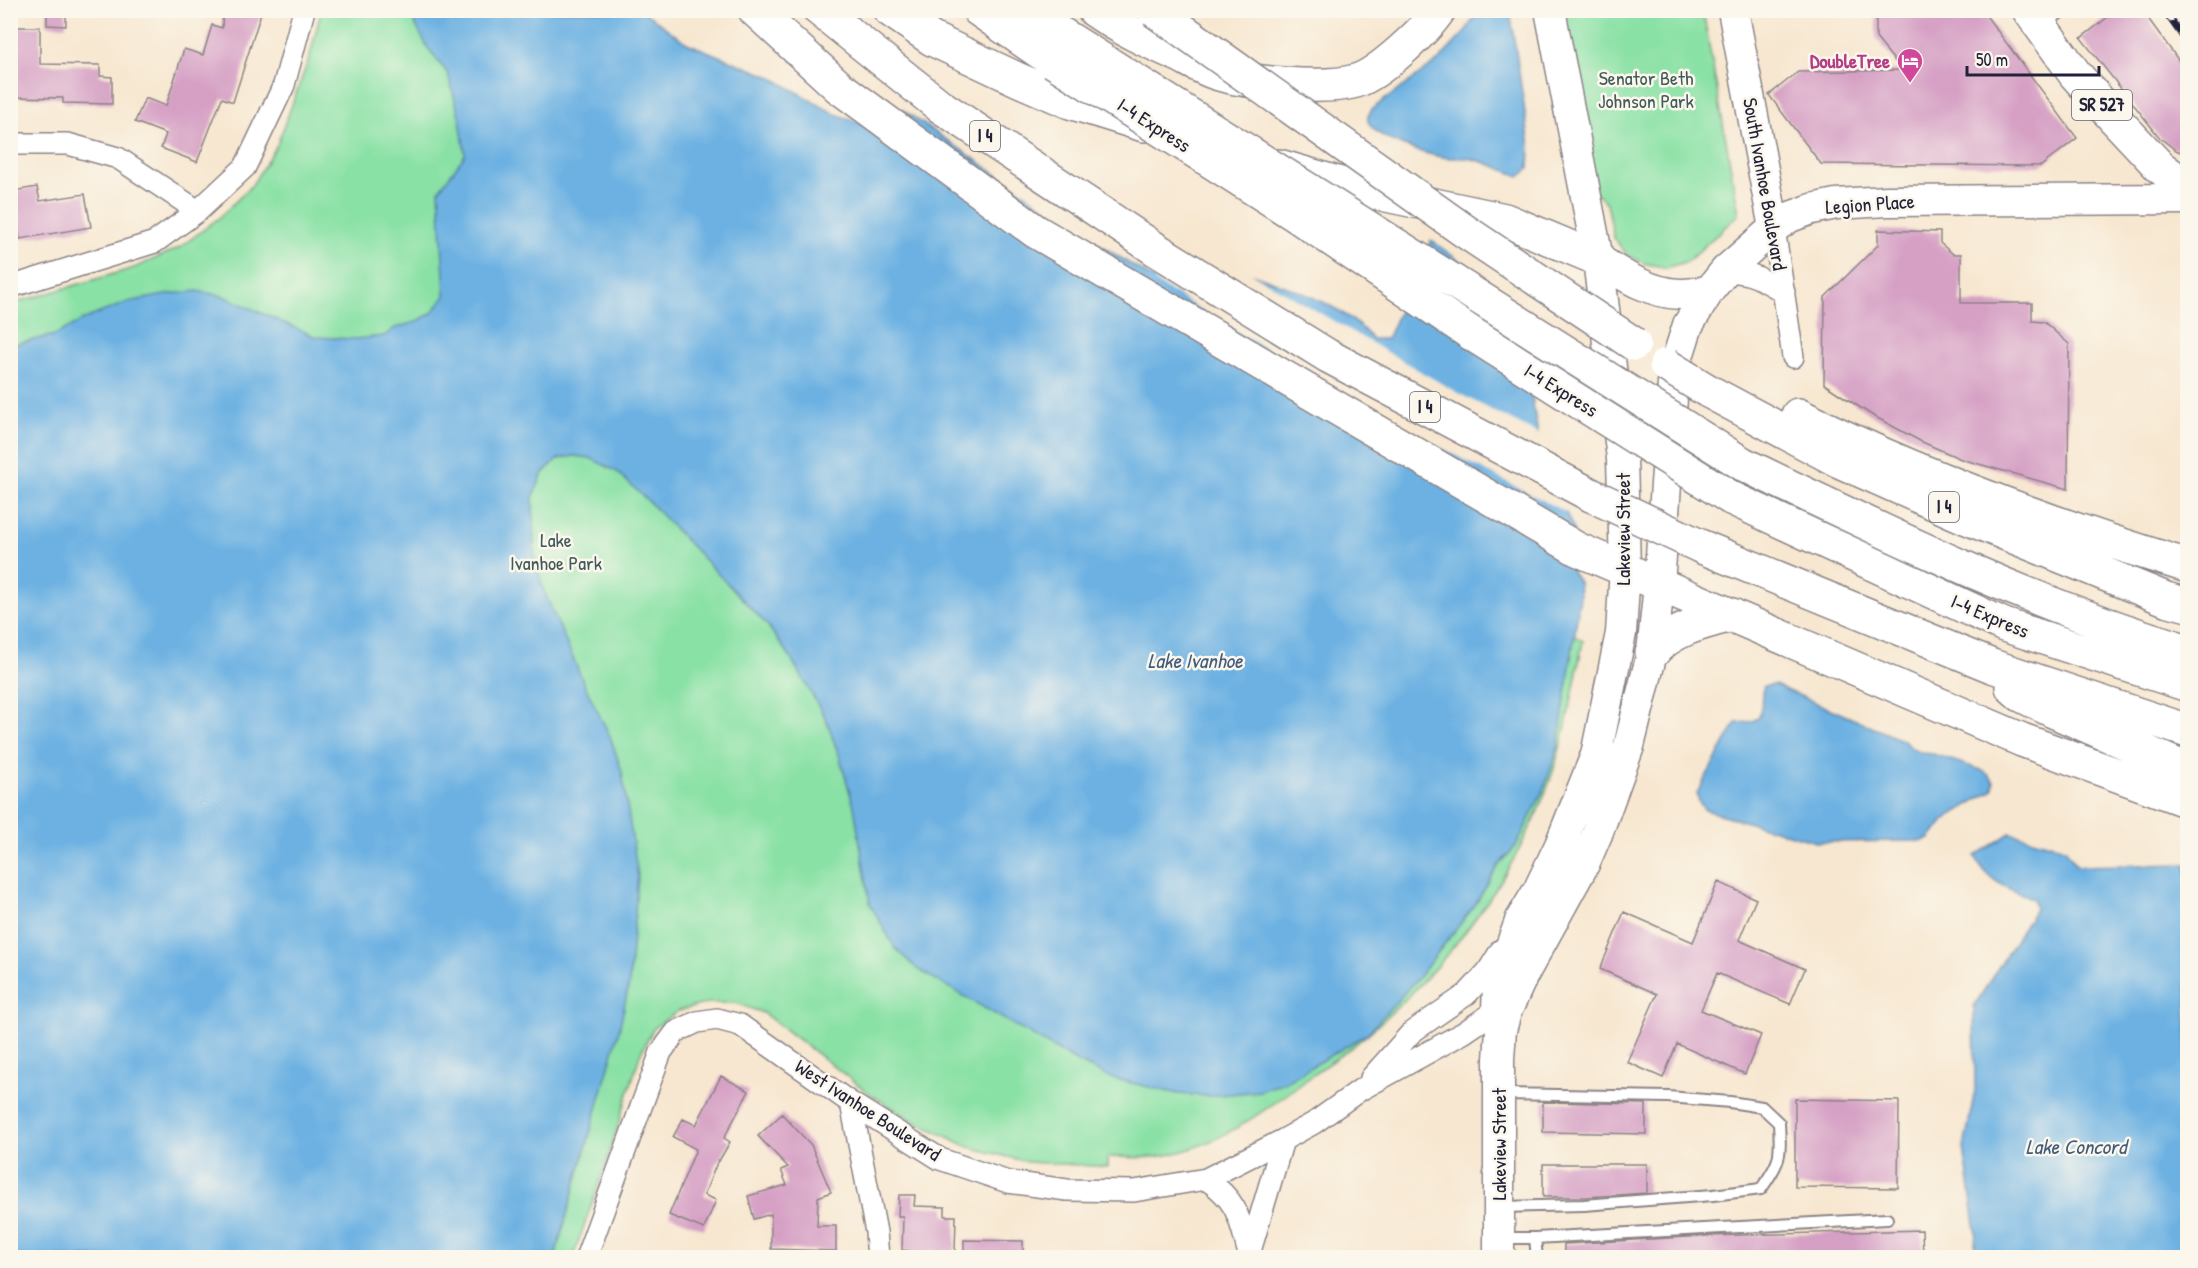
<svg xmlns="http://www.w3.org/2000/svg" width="2198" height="1268" font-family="'Patrick Hand',sans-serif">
<rect width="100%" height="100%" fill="#fbf7ec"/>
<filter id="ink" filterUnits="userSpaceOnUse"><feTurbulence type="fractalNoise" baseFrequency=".0167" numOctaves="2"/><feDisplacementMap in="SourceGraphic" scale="12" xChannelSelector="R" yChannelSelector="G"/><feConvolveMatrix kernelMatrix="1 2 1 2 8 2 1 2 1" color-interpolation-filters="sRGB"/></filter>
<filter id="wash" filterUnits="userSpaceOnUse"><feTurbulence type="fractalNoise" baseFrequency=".008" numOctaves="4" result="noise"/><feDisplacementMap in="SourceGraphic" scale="24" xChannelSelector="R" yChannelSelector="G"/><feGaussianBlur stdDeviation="1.35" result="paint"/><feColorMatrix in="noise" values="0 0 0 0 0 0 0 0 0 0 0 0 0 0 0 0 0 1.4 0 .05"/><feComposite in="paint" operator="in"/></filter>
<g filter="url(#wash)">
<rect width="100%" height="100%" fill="#f7e7d0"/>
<path fill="#89e1a5" stroke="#568270" stroke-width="1.5" d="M321,11h270l992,630c-10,50 -18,102 -37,150 -37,95 -101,176 -178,243 -17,15 -37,27 -55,41 -48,35 -97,75 -159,82 -15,1 -31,0 -46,0v10l-80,-5 -59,-15 -53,-25 -42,-25 -111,-84 -27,-10h-28l-30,8 -25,18 -13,26 -33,106 -34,96 -562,1v-954l123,-36 45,-20 41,-31 32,-32 25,-40 33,-89z
M1558,11h145l36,203 -51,47 -22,7 -23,-5 -16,-8 -13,-17 -7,-35 -11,-9z"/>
<path fill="#6cb1e2" stroke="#476a8e" stroke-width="1.5" d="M408,11h235l44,32 84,34 64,37 23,8 45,-12 194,133 57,36 29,5h42l27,-10c40,14 93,31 120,65h15l44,-99 76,54 16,49 19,115 32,73 -2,41 7,10 1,15 -22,151 -14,41 -28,57 -17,19 -24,40 -57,73 -51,56 -78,46 -28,11 -52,5 -31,-2 -67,-16 -35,-17 -159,-92 -22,-21 -25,-44 -16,-97 -14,-49 -15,-41 -33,-57 -24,-34 -120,-125 -32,-30 -26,-13 -16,-2 -16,3 -15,14 -10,24 1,60 10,34 41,95 25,50 12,36 16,104 -9,108 -10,47 -64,226h-544l-1,-912 45,-10 32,-17 41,-16 42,-8 27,-3 26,5 93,41 39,2 29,-3 11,-8 21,-6 16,-9 13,-17 -6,-106 26,-35 -5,-36 -12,-45 -20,-26z
M1479,11h31l20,135 -1,23 -9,7c-18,-6 -34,-15 -53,-18 -8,-1 -16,1 -24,-1 -18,-3 -68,-17 -75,-36 -2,-4 2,-8 4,-12l66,-48 26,-28z
M1775,685l129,56 6,6 11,6 12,1 48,16 9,6 4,6 -1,8 -48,29 -15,20 -8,2 -106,1 -111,-32 -6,-8 -2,-9 5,-9 34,-61c37,-1 20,-15 28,-37z
M2010,833l55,15 12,18 110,-2v393h-213l2,-25 -12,-84 11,-58 -1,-84 61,-97 -2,-10c-26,-12 -45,-16 -58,-43z"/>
<path fill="#f7e7d0" d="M1431,237l78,55 1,4 -81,-58z
M1249,272l207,120 86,44 3,21 26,58 -151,-78 -104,-58 -161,-97 1,-5 28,4h41z"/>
<g id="blocks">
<path fill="#d6a0c5" d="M47,10h19v16l-19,-1z
M223,10h39l-29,92 -11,-4 -25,64 -36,-14 5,-14 -31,-12 10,-24 21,8 18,-57 19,6 9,-30 10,3z
M1876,10h106l95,128 -36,28 -220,-2 -52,-69 29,-23 104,-2 -26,-32z
M2117,10h25l45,62v83l-11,-5 -16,-12 -79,-100z
M16,27h24v37l60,1v11l12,1v27l-49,-1v-5l-53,-1v-40l6,1z
M37,187l3,14 45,-7 6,33 -71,12 -8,-48z
M1878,230l62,2v11l13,11h8v49h71v18l12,1 25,22 -1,145 -107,-30 -41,-18 -50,-27 -46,-30 1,-87 53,-52z
M1718,882l38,17 -17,41 66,29 -15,35 -73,-31 -16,37 60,25 -16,39 -68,-30 -14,34 -36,-16 30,-68 -57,-25 24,-57 69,30z
M721,1076l28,15 -25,47 6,4 -11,19 -1,-1 -14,35 12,5 -12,29 -35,-14 27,-66 -23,-12 10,-18 13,6z
M1795,1099l104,2 -1,87 -103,-1z
M1543,1102l103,2v30l-103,-2z
M782,1114l29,31 20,47 -13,5 -1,29h19v25l-65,-2v-35l-17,5 -6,-23 39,-11 -6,-15 7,-3 -30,-31z
M1543,1164h104v29l-61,4h-43z
M899,1195h16l-1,11 31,1v9h11l-1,36 -27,-1v6h-18v-6l-8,-1 1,-34h-5z
M1922,1230l1,27h-359v-13l140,-8z
M964,1240l59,1v16h-59z"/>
</g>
</g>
<g filter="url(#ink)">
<use href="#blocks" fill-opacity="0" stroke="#8c8486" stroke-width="1.5"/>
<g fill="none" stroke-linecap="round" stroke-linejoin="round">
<g stroke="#8c8486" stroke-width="14">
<path id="lane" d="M2044,26l19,-16
M1500,1207l84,-2 129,-10 48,-6c20,-28 20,-32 18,-66l-17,-16 -32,-5 -62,-5 -166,-3
M1502,1238h33
M1537,1258l-2,-20 352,-19"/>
</g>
<g stroke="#8c8486" stroke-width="24">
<path id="street" d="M10,144h58l50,14 80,53
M1774,228l19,129
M1725,271c29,1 36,8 59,21
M10,287l145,-45 43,-31 47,-44 39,-82 20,-75
M1371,1078l41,-46 55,-38 21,-23 13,-21
M851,1103l25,129 2,26
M1206,1179c33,23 33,39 43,75
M586,1258l75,-206 15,-20 21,-10 20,-3 23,6 111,78 89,56 68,23 59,8 67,1 72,-12 77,-39 31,-17 46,-33 103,-57 34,-23 10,-10
M1248,1258l35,-118"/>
</g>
<g stroke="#8c8486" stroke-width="33">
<path id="secondary" d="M1733,10l41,218
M1598,259c25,16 51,34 82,35 10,0 19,-2 29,-3
M1497,1010l1,-25 5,-17 18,-49 17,-28 22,-46 36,-90 25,-122 4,-64 -3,-110 -24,-200 -48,-249
M1499,1258v-199l2,-29 5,-18 17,-37 61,-111 13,-30 32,-88 23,-93 7,-68 15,-216 14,-44 21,-34 16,-20 49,-43 16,-11 22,-8 24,-5 51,-3 301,-2"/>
</g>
<g stroke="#8c8486" stroke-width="36">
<path id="primary" d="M2029,10l46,64 40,45 45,48 28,21"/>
</g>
<g stroke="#8c8486" stroke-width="36">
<path id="highway" d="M755,10l84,77 196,144 542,318 445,191 166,61
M820,10l120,96 217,144
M890,10l42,29 87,41 51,22 74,23
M979,10l74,51
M1028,10l30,22
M1094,10c27,19 55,32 85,45 12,6 24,14 37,18 32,10 108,17 140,8 23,-7 70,-51 83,-71
M1279,166l79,23 147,31 93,39
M1708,391l129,69 128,57 201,82 22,6
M1798,415c125,62 256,110 390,151
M1743,464c145,70 290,141 445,187
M1731,498l273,127 184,60
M1702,547l290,119 196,65
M1652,653c18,-23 52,-31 80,-38
M2012,687l9,8 32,16 135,59"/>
</g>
<use href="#lane" stroke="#fff" stroke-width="10"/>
<use href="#street" stroke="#fff" stroke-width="21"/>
<use href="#secondary" stroke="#fff" stroke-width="30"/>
<use href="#primary" stroke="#fff" stroke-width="33"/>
<use href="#highway" stroke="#fff" stroke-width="33"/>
<g stroke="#22223b" stroke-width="7">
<path id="rail" d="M2164,10l24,34
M2177,10l11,15"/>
</g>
<use href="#rail" stroke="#fbf7ec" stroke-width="4.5" stroke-dasharray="14" stroke-linecap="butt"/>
<g stroke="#8c8486" stroke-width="36" stroke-linecap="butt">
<path id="highway-bridge" d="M1154,10l312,222 168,112
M1058,32l685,432
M1053,61l241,153 178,120 259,164
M1157,250l171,106 263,139 111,52
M1666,365l42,26"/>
</g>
<use href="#highway-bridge" stroke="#fff" stroke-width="33"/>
</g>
</g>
<defs>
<g id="hotel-pin" transform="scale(1.35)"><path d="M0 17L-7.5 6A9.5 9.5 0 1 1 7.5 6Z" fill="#d1479c" stroke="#fbf7ec"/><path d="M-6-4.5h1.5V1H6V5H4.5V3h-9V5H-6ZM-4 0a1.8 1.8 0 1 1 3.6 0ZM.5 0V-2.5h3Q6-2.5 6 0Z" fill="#fff"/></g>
</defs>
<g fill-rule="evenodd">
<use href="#hotel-pin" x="1910" y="61"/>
</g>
<g text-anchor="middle" stroke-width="5" stroke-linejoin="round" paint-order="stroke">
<g fill="#fbf7ec" stroke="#636270" stroke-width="1.5">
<rect x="2072" y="90" width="60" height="30" rx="4.5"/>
<rect x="970" y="121" width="30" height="30" rx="4.5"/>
<rect x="1410" y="392" width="30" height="30" rx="4.5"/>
<rect x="1929" y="492" width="30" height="30" rx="4.5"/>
</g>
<g font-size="18" font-weight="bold" fill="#22223b">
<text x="2102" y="111">SR 527</text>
<text x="985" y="142">I 4</text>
<text x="1425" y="413">I 4</text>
<text x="1944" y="513">I 4</text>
</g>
<g font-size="20" font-weight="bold" fill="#b23c85" stroke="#fbf7ec" text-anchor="end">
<text x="1890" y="68">DoubleTree</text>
</g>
<g font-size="20" fill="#415b5b" stroke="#fbf7ec">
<text x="1646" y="85">Senator Beth<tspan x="1646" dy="23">Johnson Park</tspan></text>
<text x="556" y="547">Lake<tspan x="556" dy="23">Ivanhoe Park</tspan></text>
</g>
<g font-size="20" fill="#22223b" stroke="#fbf7ec">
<text transform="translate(1154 125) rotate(33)" y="7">I-4 Express</text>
<text transform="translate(1765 184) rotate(80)" y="7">South Ivanhoe Boulevard</text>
<text transform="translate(1870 204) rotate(-4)" y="7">Legion Place</text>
<text transform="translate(1561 390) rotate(32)" y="7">I-4 Express</text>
<text transform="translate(1623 529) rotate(-90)" y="7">Lakeview Street</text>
<text transform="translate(1990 616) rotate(23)" y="7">I-4 Express</text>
<text transform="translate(868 1110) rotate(33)" y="7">West Ivanhoe Boulevard</text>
<text transform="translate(1499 1144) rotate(-90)" y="7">Lakeview Street</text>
</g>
<g font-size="21" font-style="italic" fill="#405b7e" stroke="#fbf7ec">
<text x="1195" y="668">Lake Ivanhoe</text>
<text x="2076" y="1154">Lake Concord</text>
</g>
</g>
<rect width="2198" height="1268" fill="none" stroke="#fbf7ec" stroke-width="36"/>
<path d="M1967 66v9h132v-9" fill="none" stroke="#22223b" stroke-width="3"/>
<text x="1976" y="66" font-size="18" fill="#22223b" stroke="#fbf7ec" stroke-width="4.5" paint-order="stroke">50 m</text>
</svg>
